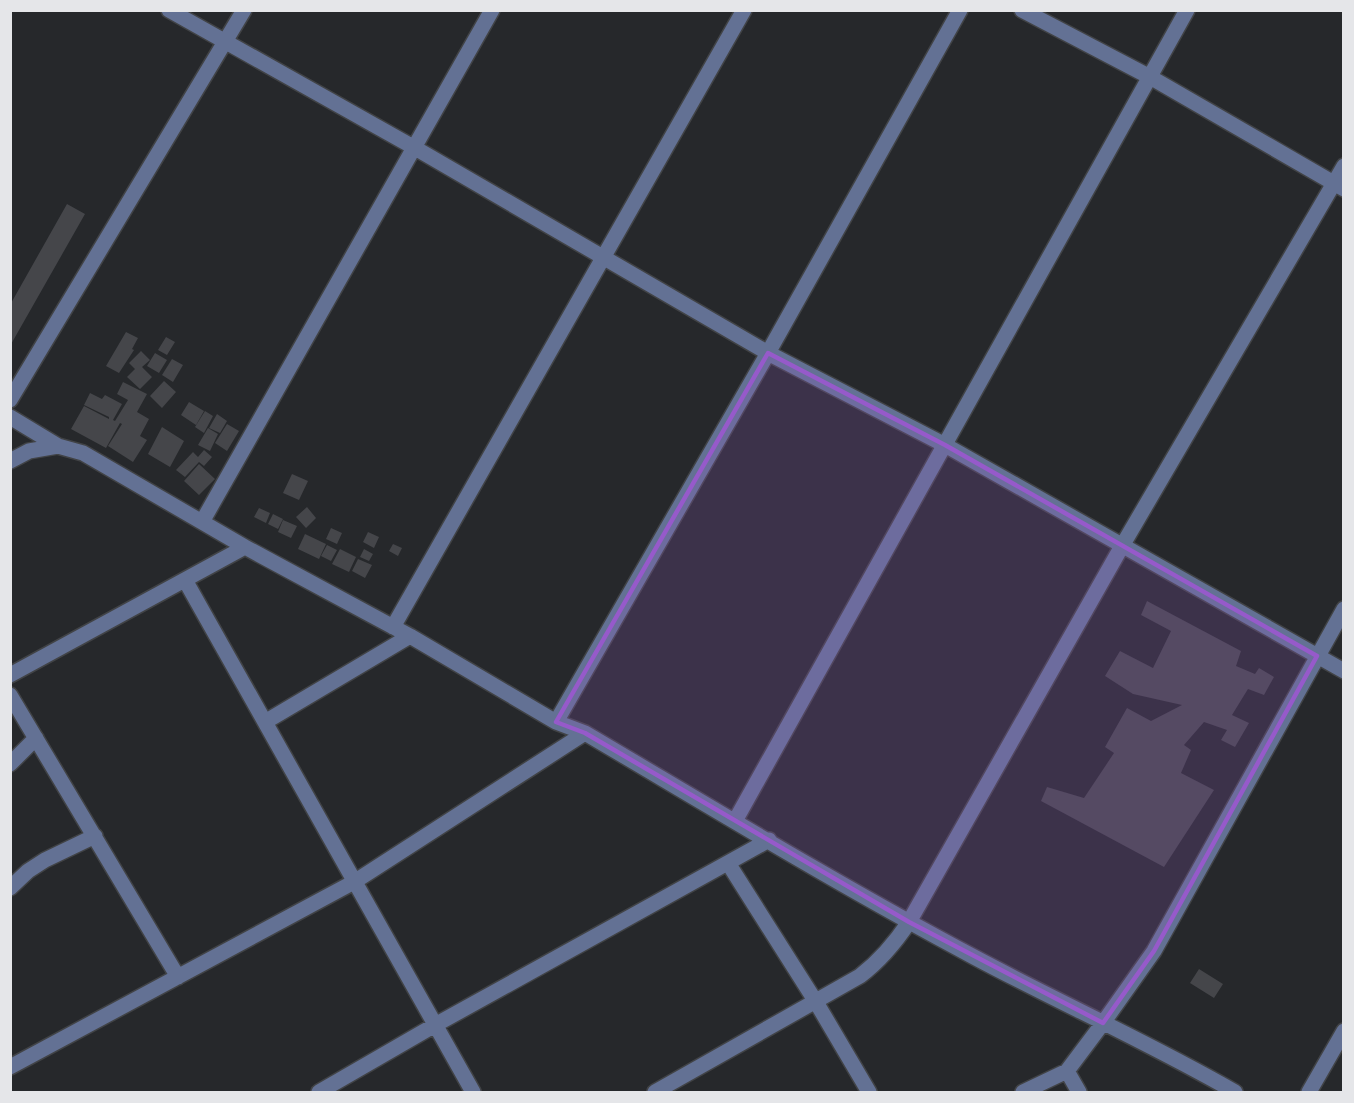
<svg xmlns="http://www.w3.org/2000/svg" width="1354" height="1103" font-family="Inter,sans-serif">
<rect width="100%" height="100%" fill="#26282b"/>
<path fill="#45464a" d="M67,204l18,10 -75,132v-41z
M126,332l12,6 -6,11 2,1 -15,23 -13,-7z
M166,337l9,5 -8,13 -9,-5z
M141,351l9,9 -8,7 10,10 -12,12 -13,-12 8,-8 -6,-6z
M155,353l12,7 -8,13 -12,-7z
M172,359l11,6 -10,17 -11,-7z
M164,381l12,11 -14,16 -12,-12z
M123,382l24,12 -10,18 12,7 -9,17 7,4 -14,22 -25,-16 14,-22 -2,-1 -14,25 -35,-19 13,-23 25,13v-2l-25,-12 6,-12 12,6 3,-4 17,9 -9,16 2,1 13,-21 -11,-6z
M189,402l15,9 -8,14 -15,-10z
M205,411l8,5 -9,17 -9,-6z
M217,414l10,7 -7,12 -11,-5z
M227,424l12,7 -12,20 -12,-8z
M162,427l22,14 -14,26 -22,-13z
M208,428l10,6 -8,17 -12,-6z
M204,450l8,7 -8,9 -5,-4 -14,15 -9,-7 17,-18 5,5z
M199,464l16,15 -16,16 -15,-14z
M292,474l16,7 -9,19 -16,-7z
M307,507l9,11 -10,10 -10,-11z
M259,508l11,5 -4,10 -12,-6z
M273,514l10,5 -5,10 -10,-5z
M283,520l14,6 -6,12 -13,-6z
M331,528l11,5 -5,11 -11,-5z
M368,532l11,5 -5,11 -11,-6z
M305,534l21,10 -7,15 -21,-10z
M393,544l9,4 -4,8 -9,-5z
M327,545l10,5 -6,11 -10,-5z
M340,549l16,8 -7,15 -17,-8z
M364,549l9,5 -4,7 -9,-4z
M358,559l14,6 -7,13 -13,-7z
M1147,601l94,50 -5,15 19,8 4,-6 15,9 -10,18 -16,-6 -16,26 17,8 -14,24 -14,-7 6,-10 -23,-8 -20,23 7,5 -10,23 33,17 -50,77 -123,-66 6,-14 37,11 30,-45 -9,-6 22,-39 24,13 31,-16 -49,-11 -28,-18 15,-25 33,17 18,-37 -30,-16z
M1199,969l24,15 -9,14 -24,-15z"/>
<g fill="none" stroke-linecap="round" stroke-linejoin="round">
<g stroke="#414346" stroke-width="18">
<path id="minor" d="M169,10l246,138 353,205 177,92 399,226
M1022,10l128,67 194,112
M10,400l234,-390
M10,417l48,29
M10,461l19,-10 29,-5 25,7 162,94 165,89 146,86 29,11c129,76 257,154 389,224 86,46 176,86 261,135
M202,522l290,-512
M185,580l288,512
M393,627l351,-617
M10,675l235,-128
M10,695l168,282
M265,722l145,-86
M556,722l212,-369 192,-343
M10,764l26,-26
M735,821l452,-811
M728,863l88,139 53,90
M10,888l18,-17 17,-11 50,-24
M10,1067l344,-185 231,-149
M1067,1071l12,21
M319,1092l116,-67 334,-185
M655,1092l205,-116c21,-16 35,-33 49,-54l213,-376 222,-380
M1023,1092l44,-21 36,-48 51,-72 190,-342
M1309,1092l35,-61"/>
</g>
<use href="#minor" stroke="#637194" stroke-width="15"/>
</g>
<path fill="#965aca" fill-opacity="0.2" stroke="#965aca" stroke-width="4.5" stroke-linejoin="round" d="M768,353l177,92 372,211 -163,295 -51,72 -194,-101 -324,-189 -29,-11z"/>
<rect width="1354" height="1103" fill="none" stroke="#e5e6e9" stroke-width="24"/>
</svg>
